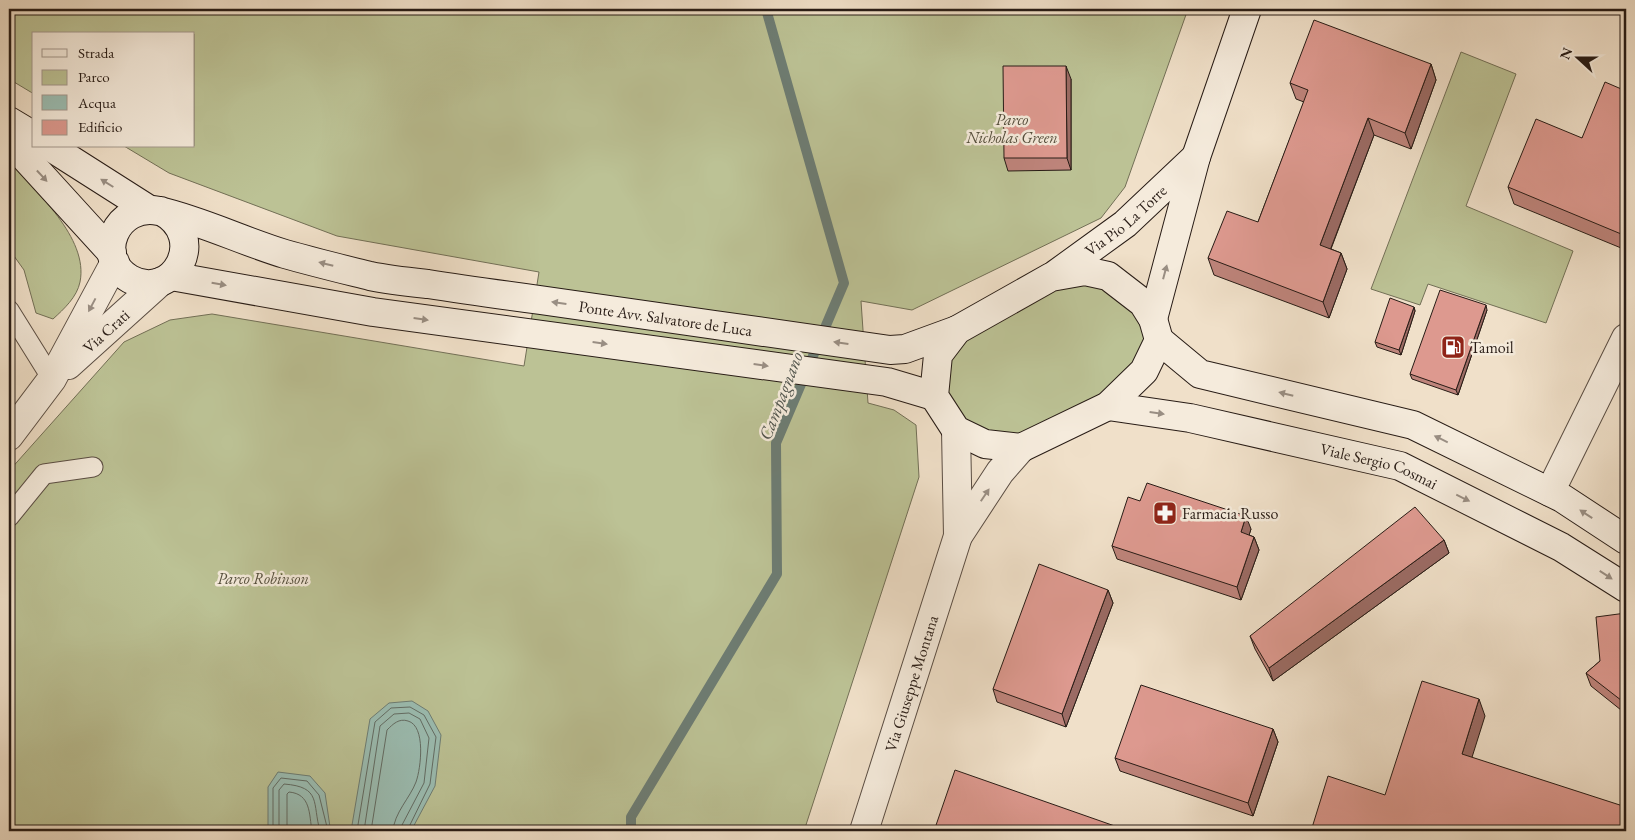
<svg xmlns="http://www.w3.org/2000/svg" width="1635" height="840" font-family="'EB Garamond',serif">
<rect width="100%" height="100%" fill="#f0e0c9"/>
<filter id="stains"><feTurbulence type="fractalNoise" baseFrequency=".004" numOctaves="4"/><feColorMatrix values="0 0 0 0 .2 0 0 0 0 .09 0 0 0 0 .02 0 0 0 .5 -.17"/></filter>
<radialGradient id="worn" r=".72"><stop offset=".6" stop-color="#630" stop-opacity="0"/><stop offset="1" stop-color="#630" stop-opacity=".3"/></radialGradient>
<path fill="#bcc295" stroke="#726f56" d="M9,9h1179l-63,178 -24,31 -189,92 -51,-9 7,102 26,7 22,15 3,52 -115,354h-795v-360l115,-129 46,-22 42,-6 312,52 15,-94 -202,-36 -168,-63 -45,-27h70v-112h-160v60l-25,-15z
M1461,52l55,22 -50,132 107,45 -27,72 -118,-39 -8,21 -49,-16z
M9,161c26,30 80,77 71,121 -3,15 -16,27 -27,37l-17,-6 -12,-43 -15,-21z
M1085,279l53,29 13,31 -47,61 -84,41 -59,-17 -19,-30 3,-36 17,-23 91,-51z"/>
<path fill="#9bbdb2" stroke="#6d7d74" d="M412,701l16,10 13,24 -6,51 -24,45h-60l19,-112 19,-16z
M278,772l32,4 15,17 5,34 6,4h-68v-44z"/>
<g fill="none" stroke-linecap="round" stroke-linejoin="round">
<path stroke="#626c64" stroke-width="1" d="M273,831v-43l8,-10 26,3 12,14 9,36
M279,831v-41l5,-6c38,3 28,19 36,47
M287,831v-37l2,-2c22,2 20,22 23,39
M357,831l18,-109 16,-14 19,-1 14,8 12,22 -6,47 -23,47
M364,831l16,-105 14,-12 15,-1 11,6 9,19 -5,45 -22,42 -1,6
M371,831l16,-101c6,-6 12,-12 21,-9 18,5 13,47 8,61 -6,16 -22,31 -23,49"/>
<path stroke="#6d7d74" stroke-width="10" d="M631,831v-14l146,-243 -1,-131 68,-160 -78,-274"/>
<g stroke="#5a4d43" stroke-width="21">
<path id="lane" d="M9,310l43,69
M9,517l35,-43 49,-7"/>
</g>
<g stroke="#5a4d43" stroke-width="30">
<g id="street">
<path id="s1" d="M68,365l92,-83"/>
<path d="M956,430l2,106"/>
<path d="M9,436l43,-57 63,-117"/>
<path d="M1550,492l76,-154"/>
<path id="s2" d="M864,831l94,-295 42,-64 21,-24"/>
</g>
</g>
<g stroke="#281c16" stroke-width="30">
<g id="secondary">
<path d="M9,121l25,15"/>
<path d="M9,140l103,113"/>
<path d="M49,146l99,63"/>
<path id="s3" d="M161,211c49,26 12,92 -31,68 -38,-22 -13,-77 29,-68 43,10 83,30 126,43 28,8 57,15 85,22 19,4 39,6 58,8 38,6 75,11 112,16 117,17 233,33 350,50l15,-1 52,-19"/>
<path d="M1085,271l23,5 35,27 10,16 6,21 -15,31 -36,35 -87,42 -36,-4 -29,-14 -22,-34 4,-41 19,-25 94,-53z"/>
<path id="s4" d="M1056,274l69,-50 71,-67"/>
<path d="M171,276l202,36 514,70 47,14"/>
<path d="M1153,319l43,-162 51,-148"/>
<path d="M1159,340l41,34 213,51 149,73 64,42"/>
<path id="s5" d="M1108,406l82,12 210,48 161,81 65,41"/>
</g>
</g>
<use href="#lane" stroke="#f5ebdc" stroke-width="19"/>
<use href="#street" stroke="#f5ebdc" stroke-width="28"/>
<use href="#secondary" stroke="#f5ebdc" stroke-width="28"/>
</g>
<path fill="#be847b" stroke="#281c16" d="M1431,64l5,16 -25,69 -37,-14 -43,114 10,4 6,16 -18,49 -115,-43 -6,-17 50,-36 46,-120 -8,-3 -6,-16z
M1071,79v91l-63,1 -4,-13z
M1626,91v159l-112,-46 -6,-17 74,-49z
M1414,307l1,4 -14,44 -24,-8 -2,-5z
M1487,310l-29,85 -46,-16 -2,-5z
M1140,501l111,28 -2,6 5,2 5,13 -18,50 -124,-41 -5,-13z
M1444,540l5,13 -176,128 -18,-32 -5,-13z
M1108,590l5,13 -47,124 -69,-25 -4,-13z
M1626,613v101l-35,-28 -5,-13 14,-12z
M1273,729l5,13 -25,74 -133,-45 -5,-13z"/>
<path fill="#9b6b64" stroke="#281c16" d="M1431,64l5,16 -25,69 -6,-16z
M1066,66l5,13v91l-4,-12z
M1368,118l6,17 -48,126 -6,-16z
M1341,253l6,16 -18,49 -6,-16z
M1486,305l1,5 -29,85 -2,-5z
M1414,307l1,4 -14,44 -2,-5z
M1246,516l5,13 -5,16 -5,-13z
M1254,537l5,13 -18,50 -4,-13z
M1444,540l5,13 -176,128 -4,-13z
M1108,590l5,13 -47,124 -4,-13z
M1479,699l6,17 -17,54 -6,-16z
M1273,729l5,13 -25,74 -5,-13z"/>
<path fill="#dd998f" stroke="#281c16" d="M1314,20l117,44 -26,69 -37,-15 -48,127 21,8 -18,49 -115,-44 19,-47 31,11 50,-132 -18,-7z
M1003,66h63l1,92h-63z
M1605,82l21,9v145l-118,-49 28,-68 46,19z
M1440,290l46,15 -30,85 -46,-16z
M1390,298l24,9 -15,43 -24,-8z
M1147,483l99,33 -5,16 13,5 -17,50 -125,-41 16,-49 12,4z
M1415,507l29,33 -175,128 -19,-32z
M1039,564l69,26 -46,124 -69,-25z
M1626,613v91l-40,-31 14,-12 -4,-44z
M1422,681l57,18 -17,55 164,53v24h-315l17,-55 57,19z
M1141,685l132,44 -25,74 -133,-45z
M955,770l174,61h-195z"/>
<defs><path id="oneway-solid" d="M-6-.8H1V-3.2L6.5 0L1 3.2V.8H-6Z" transform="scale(1.25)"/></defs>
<g fill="#998e83">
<use href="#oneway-solid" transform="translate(42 176) rotate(47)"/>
<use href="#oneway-solid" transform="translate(107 183) rotate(-148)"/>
<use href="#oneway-solid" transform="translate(326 264) rotate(-166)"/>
<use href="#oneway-solid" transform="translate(1165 272) rotate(-75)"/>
<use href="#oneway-solid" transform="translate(219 284) rotate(10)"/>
<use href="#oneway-solid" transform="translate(559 303) rotate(-172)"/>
<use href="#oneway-solid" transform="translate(92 305) rotate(118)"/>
<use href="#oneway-solid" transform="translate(421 319) rotate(8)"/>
<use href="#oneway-solid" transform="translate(600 343) rotate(8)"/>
<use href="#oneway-solid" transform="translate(841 343) rotate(-172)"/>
<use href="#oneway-solid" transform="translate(761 365) rotate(8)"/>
<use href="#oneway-solid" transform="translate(1286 394) rotate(-166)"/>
<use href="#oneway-solid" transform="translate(1157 413) rotate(8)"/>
<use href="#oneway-solid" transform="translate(1441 439) rotate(-154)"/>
<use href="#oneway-solid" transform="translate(985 495) rotate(-56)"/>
<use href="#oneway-solid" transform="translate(1463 498) rotate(26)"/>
<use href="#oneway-solid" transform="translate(1586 514) rotate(-147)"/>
<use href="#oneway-solid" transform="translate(1606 575) rotate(33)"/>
</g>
<defs>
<g id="fuel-square" transform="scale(1.25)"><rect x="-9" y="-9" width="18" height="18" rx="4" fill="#8f2418" stroke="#f5ebdc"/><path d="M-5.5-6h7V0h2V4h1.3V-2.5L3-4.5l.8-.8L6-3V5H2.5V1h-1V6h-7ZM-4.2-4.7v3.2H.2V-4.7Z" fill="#fff"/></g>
<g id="pharmacy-square" transform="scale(1.25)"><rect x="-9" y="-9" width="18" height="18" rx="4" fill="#8f2418" stroke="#f5ebdc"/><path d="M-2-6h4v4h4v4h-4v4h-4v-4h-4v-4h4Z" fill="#fff"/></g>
</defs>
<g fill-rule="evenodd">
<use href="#fuel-square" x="1453" y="347"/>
<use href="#pharmacy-square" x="1165" y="513"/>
</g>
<g text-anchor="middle" stroke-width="5" stroke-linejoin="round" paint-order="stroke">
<g font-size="16" font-style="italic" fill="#544e3c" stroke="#f5ebdc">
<text x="1012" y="125">Parco<tspan x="1012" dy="18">Nicholas Green</tspan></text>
<text x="263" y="584">Parco Robinson</text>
</g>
<g font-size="16" fill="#281c16" stroke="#f5ebdc">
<text dy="6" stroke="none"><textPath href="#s4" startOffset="88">Via Pio La Torre</textPath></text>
<text dy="6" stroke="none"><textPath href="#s3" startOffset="748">Ponte Avv. Salvatore de Luca</textPath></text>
<text dy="6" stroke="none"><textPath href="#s1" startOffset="51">Via Crati</textPath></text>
<text dy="6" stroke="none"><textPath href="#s5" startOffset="278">Viale Sergio Cosmai</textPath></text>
<text dy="6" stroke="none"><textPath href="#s2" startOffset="155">Via Giuseppe Montana</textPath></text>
</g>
<g font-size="16" fill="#281c16" stroke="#f5ebdc" text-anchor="start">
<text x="1470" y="353">Tamoil</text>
<text x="1182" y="519">Farmacia Russo</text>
</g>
<g font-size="18" font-style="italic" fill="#50544d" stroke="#f5ebdc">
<text transform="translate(781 396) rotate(-69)" y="6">Campagnano</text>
</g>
</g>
<rect width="1635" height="840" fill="none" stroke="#f0e0c9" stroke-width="30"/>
<rect x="10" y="10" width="1615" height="820" fill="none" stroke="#281c16" stroke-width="2.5"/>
<rect x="15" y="15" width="1605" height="810" fill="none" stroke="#281c16"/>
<rect x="32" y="32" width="162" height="115" fill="#f5ebdc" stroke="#a3988d"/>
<rect x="42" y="49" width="25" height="8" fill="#f5ebdc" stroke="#a3988d"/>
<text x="78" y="58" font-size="15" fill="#281c16">Strada</text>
<rect x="42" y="70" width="25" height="15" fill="#bcc295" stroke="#a3988d"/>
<text x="78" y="82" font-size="15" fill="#281c16">Parco</text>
<rect x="42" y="95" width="25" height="15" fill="#9bbdb2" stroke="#a3988d"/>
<text x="78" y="108" font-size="15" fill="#281c16">Acqua</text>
<rect x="42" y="120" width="25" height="15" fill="#dd998f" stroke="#a3988d"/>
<text x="78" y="132" font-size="15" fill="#281c16">Edificio</text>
<g transform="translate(1578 58) rotate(291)" stroke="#f5ebdc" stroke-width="4" paint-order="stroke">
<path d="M0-4L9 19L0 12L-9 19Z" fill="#281c16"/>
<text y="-8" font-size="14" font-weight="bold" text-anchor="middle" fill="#281c16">N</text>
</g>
<rect width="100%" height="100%" filter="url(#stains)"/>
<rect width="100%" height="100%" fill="url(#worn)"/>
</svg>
